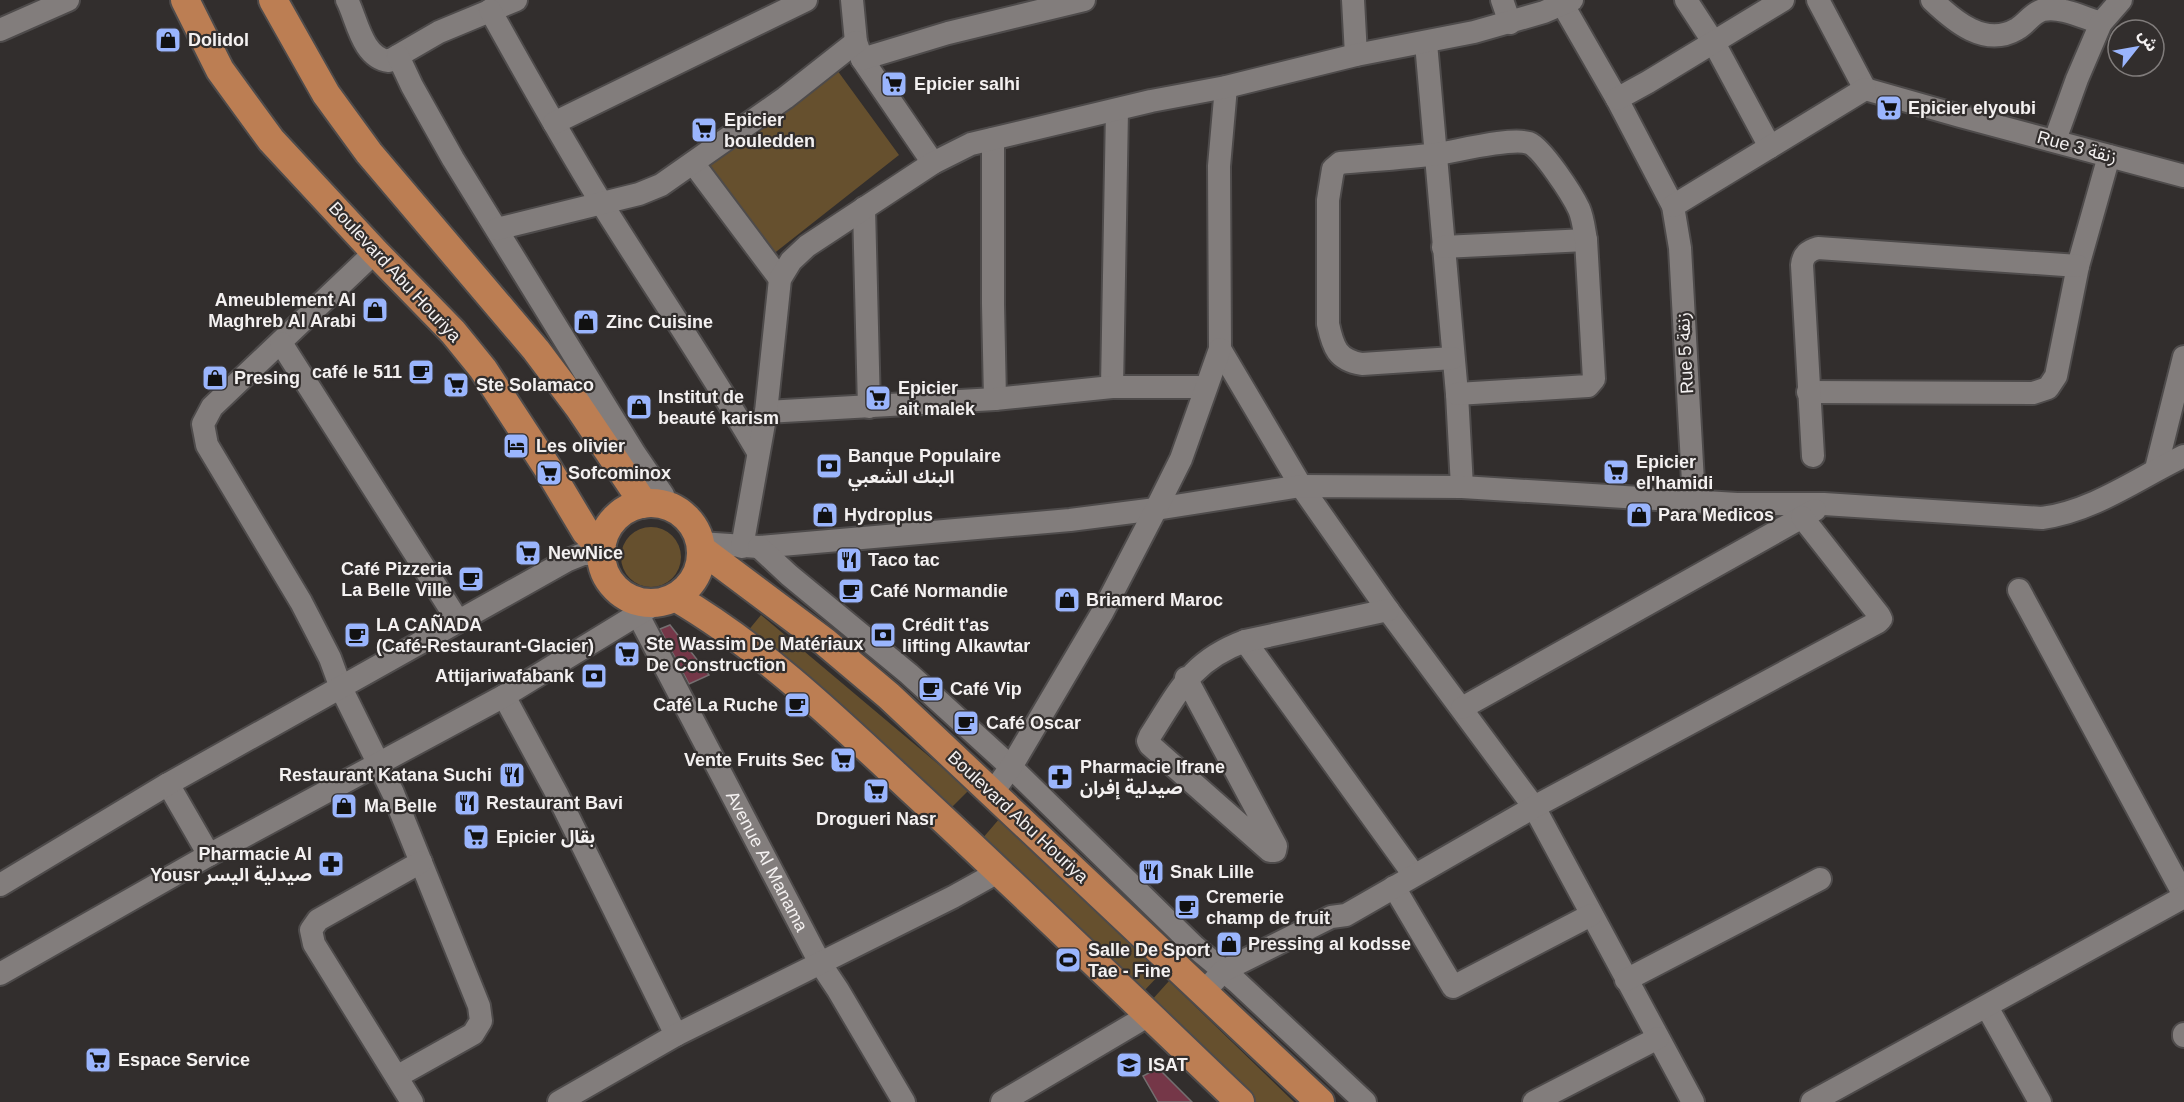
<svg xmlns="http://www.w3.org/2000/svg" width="2184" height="1102" font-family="Arial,'Noto Sans Arabic',sans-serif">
<rect width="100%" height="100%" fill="#322e2d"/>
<path fill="#66502e" d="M837,70l62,85 -127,100 -70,-90z
M621 557a30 30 0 1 1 60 0a30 30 0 1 1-60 0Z
M761,615l208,175 -19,19 -203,-177z
M1000,818l161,155 -19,20 -160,-154z
M1169,981l125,121h-38l-105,-101z"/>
<path fill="#753748" stroke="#746f70" stroke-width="1.5" d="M670,625l39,50 -20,9 -29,-55z
M1158,1068l34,34h-34l-15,-26z"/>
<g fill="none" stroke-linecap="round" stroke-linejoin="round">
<g stroke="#4e4b4b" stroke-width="26">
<g id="minor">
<path d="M347,0c10,19 15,58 42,61l50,-29 77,-32"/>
<path d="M852,0l4,42 6,17 71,104"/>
<path d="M1353,0l3,55"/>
<path d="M1502,0l8,23"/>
<path d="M1686,0l28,43 56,104"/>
<path d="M1818,0l47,89"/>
<path d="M1932,0c22,21 53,48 85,29 9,-5 15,-16 26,-19 18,-4 41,8 58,13"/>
<path d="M1563,5l54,94 56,107 7,42 14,252"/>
<path d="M490,10c36,65 73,130 112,194 52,83 107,164 156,248"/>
<path d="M0,30l68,-30"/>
<path d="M1426,43l31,351 5,93"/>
<path d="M398,56l14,30 41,73 182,295 28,41 4,11"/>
<path d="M862,59l86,-26 136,-33"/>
<path d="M1226,87l-7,79 1,183 81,137 87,124 146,197 159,295"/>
<path d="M1865,89l95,27 224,60"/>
<path d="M1617,99l31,-17 135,-82"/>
<path d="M554,123l252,-123"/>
<path d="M993,139v165l2,95"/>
<path d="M2055,140l22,-61 24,-56 20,-23"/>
<path d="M693,163l87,116"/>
<path d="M1673,206l192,-117"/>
<path d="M864,208l5,199"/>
<path d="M497,229l142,-35 22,-9 124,-87 71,-56"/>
<path d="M1443,247l143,-7"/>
<path d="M375,252l-163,155 -9,17 4,21 94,157 29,56 11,30 52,105 86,213 2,15 -8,13 -75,42"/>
<path d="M281,343l177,278"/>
<path d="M1453,358l-91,6c-25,-4 -29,-17 -34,-40v-124l5,-31 7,-6c33,-3 65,-5 97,-9 21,-3 74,-17 92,-11 13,5 43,51 50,66 4,9 5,20 7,31l8,139 -6,7 -131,8"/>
<path d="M1112,387l5,-277"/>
<path d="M1808,392l225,1 15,-5 8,-12 22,-110 31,-110"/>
<path d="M766,412l229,-13 117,-12h94"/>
<path d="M1813,456l-11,-191c1,-10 6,-14 16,-17l260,18"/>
<path d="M2156,469l28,-112"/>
<path d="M700,543l59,4 311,-27 86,-11 145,-23 161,1 275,17h87l218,14c52,-7 96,-40 142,-62"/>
<path d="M742,547l24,-135 14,-133 11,-18 16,-15 126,-83 38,-19 180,-43 75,-14 130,-32 118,-23 70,-20 28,-12"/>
<path d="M759,547l30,28 120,99 102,93 184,180 42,35 128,120"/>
<path d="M2019,590l165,305"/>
<path id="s1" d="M638,615l182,348 18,27 66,112"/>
<path d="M1245,641l169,234"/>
<path d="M1186,678l90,168 -1,5h-5l-120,-106 -2,-4 2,-5c29,-45 41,-75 95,-95l143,-31"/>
<path d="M504,696l54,100 118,239"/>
<path d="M1462,708l353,-198"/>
<path d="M168,784l41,71"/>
<path d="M993,792l18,-25 91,-154 54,-104 25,-50 39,-110"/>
<path d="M0,885l168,-101 400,-224 15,-6h19"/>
<path d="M1394,887l59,100 138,-72"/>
<path d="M0,974l209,-119 295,-159 154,-94"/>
<path d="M1626,980l194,-101"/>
<path d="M1203,993l20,-22 108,-54 15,-2 188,-108 344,-185 3,-3 -2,-4 -77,-98"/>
<path d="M1987,1007l53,95"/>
<path d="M2184,1034v2"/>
<path d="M412,1102l-98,-158 -3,-14 7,-10 103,-58"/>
<path d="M559,1102l117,-67 277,-138 45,-25"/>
<path d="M1002,1102l147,-87"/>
<path d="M1534,1102l124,-64"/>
<path d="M1812,1102l372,-205"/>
</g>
</g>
<g stroke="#4e4b4b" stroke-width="32">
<path id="major" d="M185,0l35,70 51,70 104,112 78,80 30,37 64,98 39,65 16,16
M273,0l53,94 43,59 167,197 42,56 66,98
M601 553a50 50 0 1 1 100 0a50 50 0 1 1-100 0Z
M701,549l124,93 64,54 431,406
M675,597c89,52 164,125 239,195 110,102 217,206 326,310"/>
</g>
<use href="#minor" stroke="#827d7c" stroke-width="22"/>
<use href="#major" stroke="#bc7e53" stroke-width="28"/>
</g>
<defs>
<g id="shop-square" transform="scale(1.35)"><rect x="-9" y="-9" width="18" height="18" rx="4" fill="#9ab5fd" stroke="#322e2d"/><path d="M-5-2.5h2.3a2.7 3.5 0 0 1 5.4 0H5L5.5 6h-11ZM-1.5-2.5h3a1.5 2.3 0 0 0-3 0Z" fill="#111"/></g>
<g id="supermarket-square" transform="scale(1.35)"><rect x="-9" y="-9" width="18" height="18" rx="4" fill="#9ab5fd" stroke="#322e2d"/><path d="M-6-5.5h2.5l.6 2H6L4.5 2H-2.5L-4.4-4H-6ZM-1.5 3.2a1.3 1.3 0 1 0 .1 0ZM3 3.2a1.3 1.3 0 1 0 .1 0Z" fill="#111"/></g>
<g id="cafe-square" transform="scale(1.35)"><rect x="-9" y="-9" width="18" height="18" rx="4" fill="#9ab5fd" stroke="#322e2d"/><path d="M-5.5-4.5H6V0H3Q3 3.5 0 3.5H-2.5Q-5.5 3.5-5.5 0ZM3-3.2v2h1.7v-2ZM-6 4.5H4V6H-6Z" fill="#111"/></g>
<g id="hotel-square" transform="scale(1.35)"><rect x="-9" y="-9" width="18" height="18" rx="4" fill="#9ab5fd" stroke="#322e2d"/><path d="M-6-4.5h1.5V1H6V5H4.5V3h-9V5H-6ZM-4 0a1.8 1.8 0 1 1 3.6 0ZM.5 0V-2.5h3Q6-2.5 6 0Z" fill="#111"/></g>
<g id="bank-square" transform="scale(1.35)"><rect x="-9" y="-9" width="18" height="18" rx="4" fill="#9ab5fd" stroke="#322e2d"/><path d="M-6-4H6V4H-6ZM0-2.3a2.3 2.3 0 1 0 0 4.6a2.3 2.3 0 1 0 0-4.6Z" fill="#111"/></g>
<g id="restaurant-square" transform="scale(1.35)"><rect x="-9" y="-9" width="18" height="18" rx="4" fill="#9ab5fd" stroke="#322e2d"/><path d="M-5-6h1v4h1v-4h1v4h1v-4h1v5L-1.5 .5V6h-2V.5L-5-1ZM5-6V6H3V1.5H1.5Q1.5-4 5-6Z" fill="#111"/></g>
<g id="pharmacy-square" transform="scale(1.35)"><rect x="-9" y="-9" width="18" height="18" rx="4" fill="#9ab5fd" stroke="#322e2d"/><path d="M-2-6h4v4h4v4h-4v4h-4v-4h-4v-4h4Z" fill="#111"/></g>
<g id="stadium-square" transform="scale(1.35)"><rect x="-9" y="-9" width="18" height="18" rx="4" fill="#9ab5fd" stroke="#322e2d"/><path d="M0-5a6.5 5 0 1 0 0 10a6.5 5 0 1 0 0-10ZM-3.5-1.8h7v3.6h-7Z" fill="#111"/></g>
<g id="school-square" transform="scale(1.35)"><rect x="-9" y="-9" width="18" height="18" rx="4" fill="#9ab5fd" stroke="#322e2d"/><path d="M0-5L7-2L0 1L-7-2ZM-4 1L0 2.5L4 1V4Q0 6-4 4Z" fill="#111"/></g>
</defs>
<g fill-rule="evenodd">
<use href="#shop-square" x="168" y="40"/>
<use href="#supermarket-square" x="894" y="84"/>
<use href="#supermarket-square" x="1889" y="108"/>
<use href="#supermarket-square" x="704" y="130"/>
<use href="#shop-square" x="375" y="310"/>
<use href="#shop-square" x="586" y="322"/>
<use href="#cafe-square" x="421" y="372"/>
<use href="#shop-square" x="215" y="378"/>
<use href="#supermarket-square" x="456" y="385"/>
<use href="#supermarket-square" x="878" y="398"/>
<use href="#shop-square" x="639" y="407"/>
<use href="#hotel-square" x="516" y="446"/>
<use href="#bank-square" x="829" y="466"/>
<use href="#supermarket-square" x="1616" y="472"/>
<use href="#supermarket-square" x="549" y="473"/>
<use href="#shop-square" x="825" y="515"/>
<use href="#shop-square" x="1639" y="515"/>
<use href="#supermarket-square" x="528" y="553"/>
<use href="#restaurant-square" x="849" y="560"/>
<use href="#cafe-square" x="471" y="579"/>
<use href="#cafe-square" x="851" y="591"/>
<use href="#shop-square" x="1067" y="600"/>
<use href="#cafe-square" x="357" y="635"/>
<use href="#bank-square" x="883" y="635"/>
<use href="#supermarket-square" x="627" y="654"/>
<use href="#bank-square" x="594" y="676"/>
<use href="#cafe-square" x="931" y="689"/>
<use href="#cafe-square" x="797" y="705"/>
<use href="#cafe-square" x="966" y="723"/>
<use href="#supermarket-square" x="843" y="760"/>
<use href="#restaurant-square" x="512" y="775"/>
<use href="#pharmacy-square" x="1060" y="777"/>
<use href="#supermarket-square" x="876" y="791"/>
<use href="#restaurant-square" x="467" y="803"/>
<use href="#shop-square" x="344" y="806"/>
<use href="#supermarket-square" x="476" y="837"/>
<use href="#pharmacy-square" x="331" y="864"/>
<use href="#restaurant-square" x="1151" y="872"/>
<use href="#cafe-square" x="1187" y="907"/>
<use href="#shop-square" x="1229" y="944"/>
<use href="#stadium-square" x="1068" y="960"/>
<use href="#supermarket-square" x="98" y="1060"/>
<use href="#school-square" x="1129" y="1065"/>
</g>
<g text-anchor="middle" stroke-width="4.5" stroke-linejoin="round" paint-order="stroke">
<g font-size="18" font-weight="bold" fill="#f4f1f1" stroke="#322e2d" text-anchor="start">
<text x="188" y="46">Dolidol</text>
<text x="914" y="90">Epicier salhi</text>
<text x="1908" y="114">Epicier elyoubi</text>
<text x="724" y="126">Epicier<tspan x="724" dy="21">bouledden</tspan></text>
<text x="356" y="306" text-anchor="end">Ameublement Al<tspan x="356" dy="21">Maghreb Al Arabi</tspan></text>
<text x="606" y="328">Zinc Cuisine</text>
<text x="402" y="378" text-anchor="end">café le 511</text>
<text x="234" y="384">Presing</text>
<text x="476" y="391">Ste Solamaco</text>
<text x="898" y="394">Epicier<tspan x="898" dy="21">ait malek</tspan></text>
<text x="658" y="403">Institut de<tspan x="658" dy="21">beauté karism</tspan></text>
<text x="536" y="452">Les olivier</text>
<text x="848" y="462">Banque Populaire<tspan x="848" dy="21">البنك الشعبي</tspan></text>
<text x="1636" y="468">Epicier<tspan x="1636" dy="21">el'hamidi</tspan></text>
<text x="568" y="479">Sofcominox</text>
<text x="844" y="521">Hydroplus</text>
<text x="1658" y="521">Para Medicos</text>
<text x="548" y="559">NewNice</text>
<text x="868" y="566">Taco tac</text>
<text x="452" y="575" text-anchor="end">Café Pizzeria<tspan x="452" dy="21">La Belle Ville</tspan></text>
<text x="870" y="597">Café Normandie</text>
<text x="1086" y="606">Briamerd Maroc</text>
<text x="376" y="631">LA CAÑADA<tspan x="376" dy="21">(Café-Restaurant-Glacier)</tspan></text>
<text x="902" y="631">Crédit t'as<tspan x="902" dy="21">lifting Alkawtar</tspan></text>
<text x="646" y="650">Ste Wassim De Matériaux<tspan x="646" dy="21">De Construction</tspan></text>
<text x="574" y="682" text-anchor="end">Attijariwafabank</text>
<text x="950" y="695">Café Vip</text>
<text x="778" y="711" text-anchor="end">Café La Ruche</text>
<text x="986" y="729">Café Oscar</text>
<text x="824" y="766" text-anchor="end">Vente Fruits Sec</text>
<text x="1080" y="773">Pharmacie Ifrane<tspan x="1080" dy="21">صيدلية إفران</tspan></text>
<text x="492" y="781" text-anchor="end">Restaurant Katana Suchi</text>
<text x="486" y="809">Restaurant Bavi</text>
<text x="364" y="812">Ma Belle</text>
<text x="876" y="825" text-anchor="middle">Drogueri Nasr</text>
<text x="496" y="843">Epicier بقال</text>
<text x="312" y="860" text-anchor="end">Pharmacie Al<tspan x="312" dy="21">Yousr صيدلية اليسر</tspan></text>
<text x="1170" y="878">Snak Lille</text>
<text x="1206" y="903">Cremerie<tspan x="1206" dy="21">champ de fruit</tspan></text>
<text x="1248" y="950">Pressing al kodsse</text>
<text x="1088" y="956">Salle De Sport<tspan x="1088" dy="21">Tae - Fine</tspan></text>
<text x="118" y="1066">Espace Service</text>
<text x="1148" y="1071">ISAT</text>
</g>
<g font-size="18" fill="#f4f1f1" stroke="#322e2d">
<text transform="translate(2077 147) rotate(15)" y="6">Rue 3 زنقة</text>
<text transform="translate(395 272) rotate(47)" y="6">Boulevard Abu Houriya</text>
<text transform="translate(1685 353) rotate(-93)" y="6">Rue 5 زنقة</text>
<text transform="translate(1018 817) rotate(43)" y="6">Boulevard Abu Houriya</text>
<text dy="6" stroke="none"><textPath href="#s1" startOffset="278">Avenue Al Manama</textPath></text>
</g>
</g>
<g transform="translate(2136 48) rotate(59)"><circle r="28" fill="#322e2d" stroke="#807c7b" stroke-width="1.5"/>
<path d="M0-4.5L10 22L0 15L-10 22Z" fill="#9ab5fd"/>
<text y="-9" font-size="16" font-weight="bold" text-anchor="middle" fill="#f4f1f1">ش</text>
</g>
</svg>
